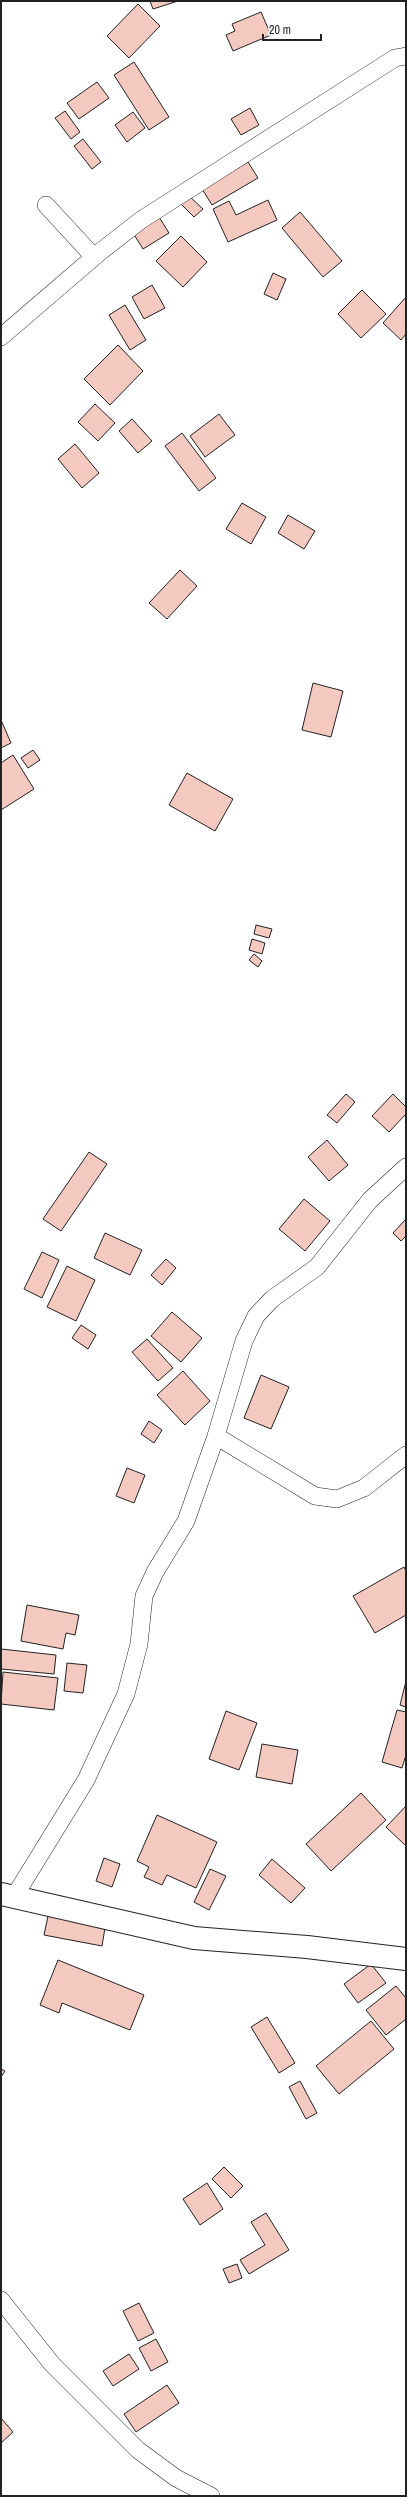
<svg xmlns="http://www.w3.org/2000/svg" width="407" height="2497" font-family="'Archivo Narrow',sans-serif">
<rect width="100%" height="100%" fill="#fff"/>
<path fill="#f3c9c0" stroke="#222" d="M150,1h28l-25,8z
M138,4l22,22 -31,32 -22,-22z
M261,12l10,23 -38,16 -7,-16 9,-4 -3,-7z
M134,62l35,55 -20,13 -35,-55z
M97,82l12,16 -30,21 -12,-16z
M250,108l9,17 -18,10 -10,-16z
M65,111l15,21 -9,7 -16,-21z
M133,112l12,16 -18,14 -12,-17z
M83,139l18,23 -9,7 -18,-23z
M248,162l10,16 -46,27 -10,-16z
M188,195l15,14 -9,8 -14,-14z
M268,200l9,20 -49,22 -15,-33 16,-8 7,14z
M300,212l42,49 -19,16 -41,-49z
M159,217l10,16 -26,16 -10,-16z
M181,236l26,26 -24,25 -27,-26z
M273,273l13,6 -9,21 -13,-6z
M152,285l13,23 -21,11 -12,-22z
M362,290l24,24 -25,24 -23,-24z
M406,297v37l-5,6 -18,-17z
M125,305l21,35 -16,10 -21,-35z
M118,345l25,26 -33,34 -26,-26z
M95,404l20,19 -17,18 -20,-19z
M219,414l16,21 -30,22 -15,-21z
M132,419l20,22 -14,12 -19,-22z
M182,433l34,45 -17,13 -34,-45z
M75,444l24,29 -17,15 -24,-29z
M242,503l24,14 -15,27 -25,-15z
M288,515l27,16 -11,18 -26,-16z
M180,570l17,16 -30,33 -18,-16z
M313,683l30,8 -12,46 -29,-7z
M1,720l10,23 -10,5z
M33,750l7,10 -12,8 -7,-10z
M13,755l21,34 -33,21v-47z
M187,773l46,26 -18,32 -46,-26z
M256,925l16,4 -3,9 -15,-4z
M252,939l13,4 -3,11 -13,-4z
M254,954l8,7 -4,6 -9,-7z
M346,1094l9,8 -18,21 -10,-8z
M393,1094l13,13v7l-17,18 -17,-16z
M327,1140l21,25 -19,16 -21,-24z
M89,1152l18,12 -46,67 -18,-12z
M304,1199l26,22 -25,30 -26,-22z
M406,1219v17l-5,5 -8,-8z
M105,1233l37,17 -12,25 -36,-17z
M42,1252l17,8 -17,38 -18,-9z
M166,1259l10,9 -14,17 -11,-10z
M67,1266l28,14 -19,41 -29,-14z
M172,1312l30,26 -21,24 -30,-26z
M81,1325l15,10 -8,14 -16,-11z
M147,1339l26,29 -15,13 -26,-29z
M183,1371l27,30 -25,24 -28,-30z
M261,1375l28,12 -18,42 -27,-11z
M149,1421l13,9 -8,13 -13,-9z
M127,1468l18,7 -11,28 -18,-7z
M404,1567l2,4v44l-31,18 -22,-37z
M27,1605l52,10 -4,20 -9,-2 -3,16 -42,-8z
M1,1649l55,6 -2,19 -53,-5z
M67,1663l20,2 -4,28 -19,-2z
M3,1672l55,6 -4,32 -53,-6z
M406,1681v26l-6,-2z
M397,1710l9,2v43l-4,13 -20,-6z
M226,1711l31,12 -18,47 -30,-11z
M262,1744l36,6 -6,34 -36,-7z
M361,1793l25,27 -55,51 -25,-27z
M406,1806v40l-20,-19z
M157,1815l60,27 -21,46 -29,-13 -5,10 -18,-8 5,-10 -12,-6z
M104,1858l16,6 -8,23 -16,-6z
M272,1859l33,29 -14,15 -32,-28z
M210,1869l16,7 -17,34 -15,-8z
M48,1916l57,12 -3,18 -58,-11z
M58,1960l86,35 -14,35 -68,-27 -3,10 -19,-8z
M371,1964l15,19 -28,20 -14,-19z
M396,1986l10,12v21l-20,16 -20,-25z
M267,2017l28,46 -16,10 -28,-46z
M371,2021l23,28 -55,45 -23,-28z
M1,2069l4,2 -4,6z
M300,2081l17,32 -11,6 -17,-32z
M224,2167l19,19 -12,12 -19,-19z
M207,2183l16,26 -23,16 -17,-26z
M266,2213l23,37 -40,24 -9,-14 25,-15 -14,-23z
M237,2264l5,14 -13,5 -6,-14z
M139,2303l15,30 -16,8 -15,-30z
M156,2339l12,23 -17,9 -12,-23z
M129,2354l10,15 -26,17 -10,-15z
M167,2385l12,18 -43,29 -12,-18z
M1,2418l12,14 -12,11z"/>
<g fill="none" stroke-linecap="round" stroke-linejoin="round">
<g stroke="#222" stroke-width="18">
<path id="street" d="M46,205l48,52
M1,337l99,-85 41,-32 254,-162 11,-2
M216,1436l99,60 22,3 27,-11 42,-33
M14,1897l72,-117 40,-86 13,-50 5,-48 11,-24 31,-51 30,-85 28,-95 12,-25 16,-17 45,-32 53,-67 36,-33
M1,2300l51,64 86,86 38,28 35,18"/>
</g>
<g stroke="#222" stroke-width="24">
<path id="secondary" d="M1,1894l193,44 113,9 99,12"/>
</g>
<use href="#street" stroke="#fff" stroke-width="17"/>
<use href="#secondary" stroke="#fff" stroke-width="22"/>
</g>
<rect width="407" height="2497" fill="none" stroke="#222222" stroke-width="4"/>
<path d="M263 34v6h58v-6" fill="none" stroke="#222222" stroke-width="2"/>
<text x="269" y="34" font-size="12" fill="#222222" stroke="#ffffff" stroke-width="3" paint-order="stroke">20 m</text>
</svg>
